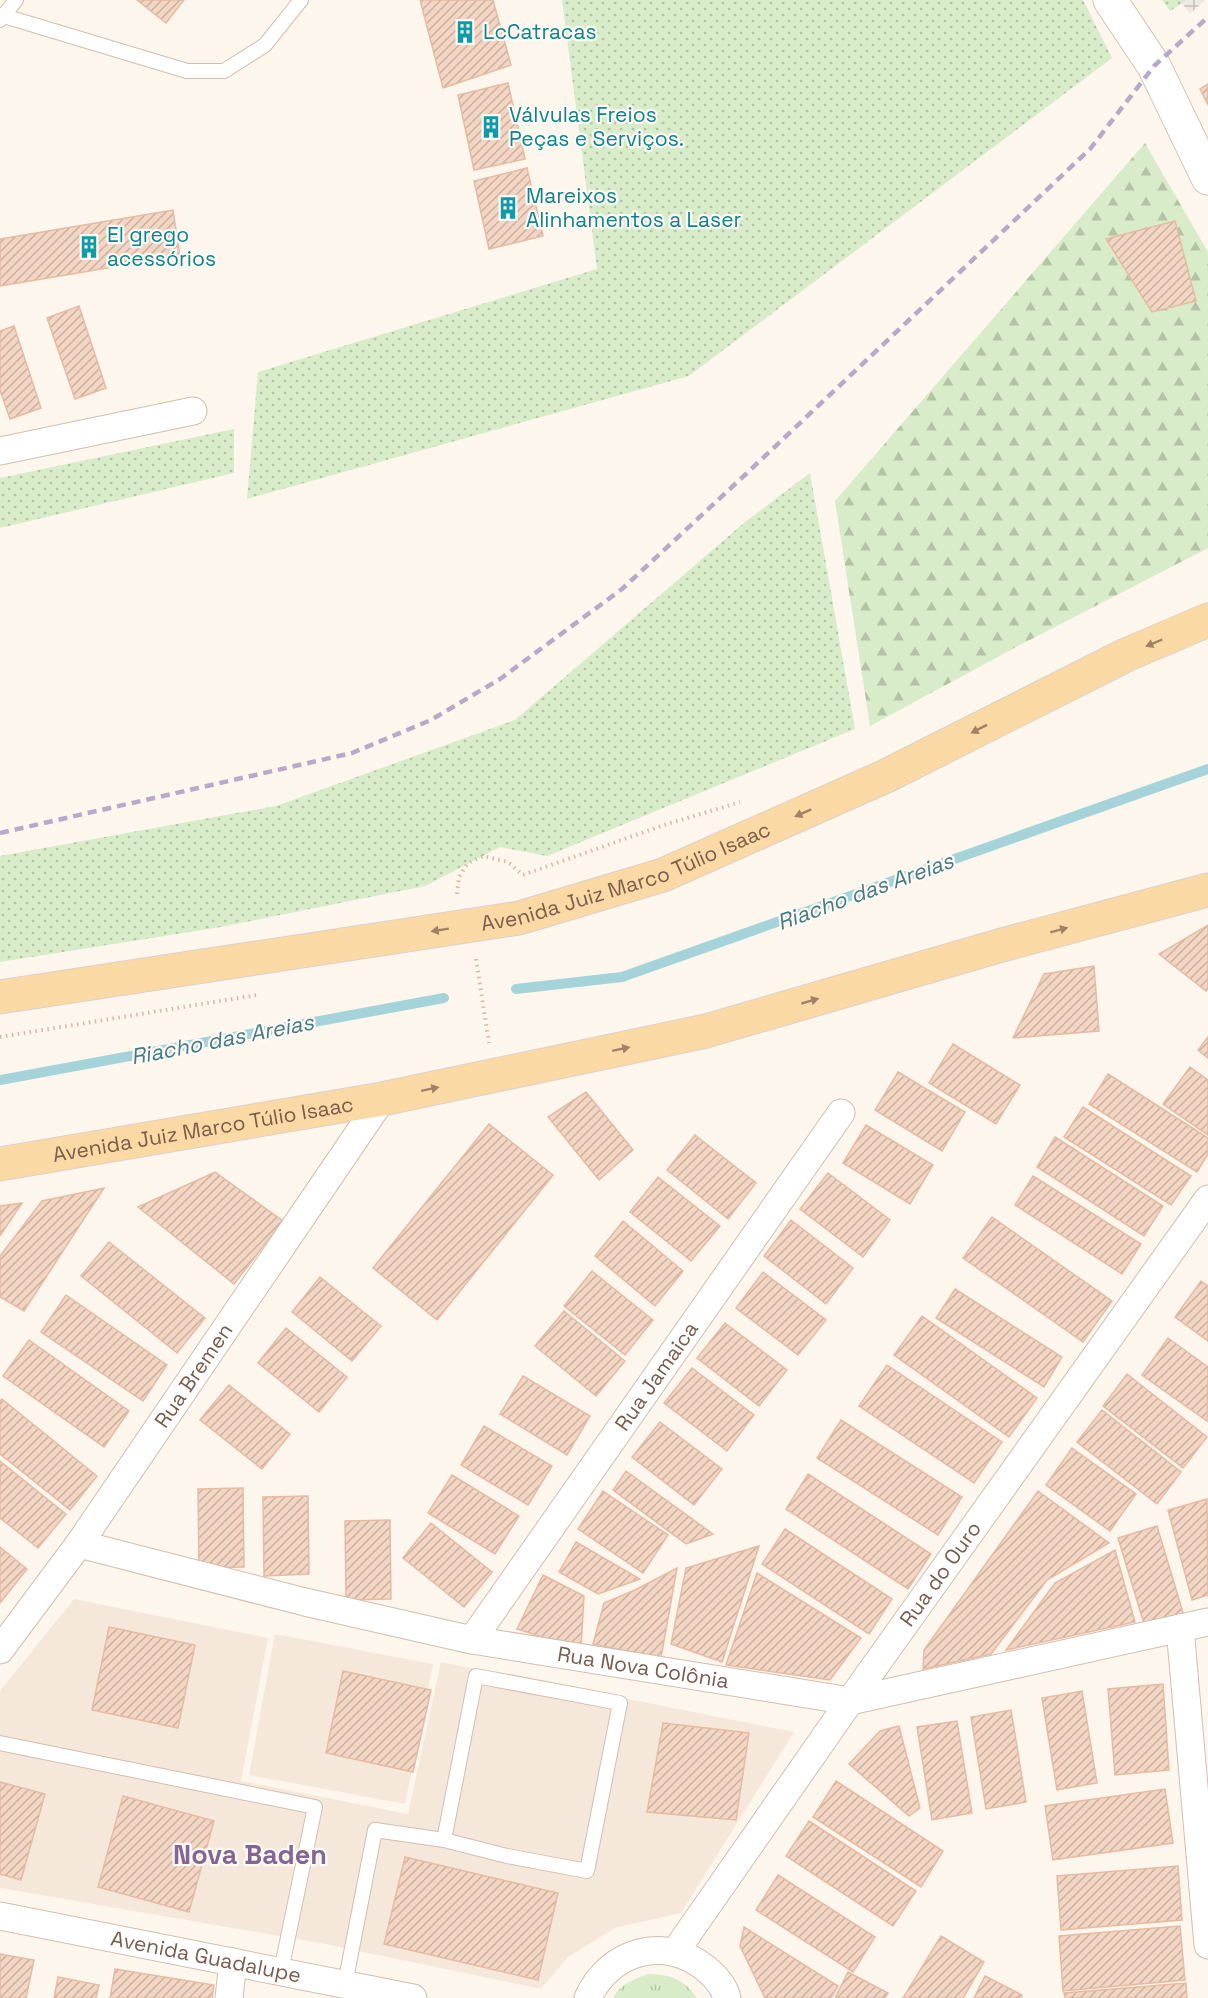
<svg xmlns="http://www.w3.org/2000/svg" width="1208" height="1998" font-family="'Space Grotesk',sans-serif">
<defs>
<pattern id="industrial-grid" width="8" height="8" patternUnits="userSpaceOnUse" patternTransform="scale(1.5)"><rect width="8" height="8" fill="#efe9e4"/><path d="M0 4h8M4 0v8" fill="none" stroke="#c7c0bb"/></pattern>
<pattern id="grass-dots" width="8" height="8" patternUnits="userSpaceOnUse" patternTransform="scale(1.5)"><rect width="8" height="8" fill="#d8ecc9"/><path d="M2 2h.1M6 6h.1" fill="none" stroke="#b4c2a5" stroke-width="1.8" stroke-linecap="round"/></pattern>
<pattern id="forest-firs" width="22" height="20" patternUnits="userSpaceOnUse" patternTransform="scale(1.5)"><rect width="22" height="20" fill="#d8ecc9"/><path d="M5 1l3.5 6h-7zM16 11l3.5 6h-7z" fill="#b4c2a5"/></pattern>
<pattern id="park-tufts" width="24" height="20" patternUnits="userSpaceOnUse" patternTransform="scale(1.5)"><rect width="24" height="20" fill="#d8ecc9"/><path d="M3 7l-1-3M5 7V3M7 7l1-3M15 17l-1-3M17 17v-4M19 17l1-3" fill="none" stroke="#b4c2a5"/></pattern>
<pattern id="building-hatch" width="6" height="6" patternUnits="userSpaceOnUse" patternTransform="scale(1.5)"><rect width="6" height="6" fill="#f3d5c3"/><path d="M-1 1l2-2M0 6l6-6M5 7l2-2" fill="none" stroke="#cab0a1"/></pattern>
</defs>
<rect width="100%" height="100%" fill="#fdf6ec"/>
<path fill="#f5e8da" d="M74,1599l194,39 -27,143 167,33 33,-152 353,70 -113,181 -66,15 -47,29 -27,32 -216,-45 -325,-56v-197z
M275,1634l158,30 -28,140 -156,-29z"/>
<path fill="url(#industrial-grid)" d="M1180,0h25l-15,14z"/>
<path fill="url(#grass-dots)" d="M562,0h521l29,58 -423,318 -442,123 11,-127 339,-103z
M1162,0h25l-17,11z
M234,429v44l-234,55v-50z
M810,473l45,256 -308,127 -47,-9 -75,39 -204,41 -221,35v-106l276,-50 239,-86 230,-198z"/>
<path fill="url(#forest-firs)" d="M1145,143l63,109v296l-190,98 -148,80 -35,-225z"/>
<path fill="url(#park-tufts)" d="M648,1974c23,1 35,4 49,24h-84c7,-14 21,-19 35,-24z"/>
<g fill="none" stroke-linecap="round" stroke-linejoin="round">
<path stroke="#a5d3da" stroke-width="10" d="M516,989l106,-12 586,-208
M0,1080l444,-82"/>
</g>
<path fill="url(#building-hatch)" stroke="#e6bba3" stroke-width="1.5" d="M137,0h47l-18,23z
M420,0h73l18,65 -68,23z
M508,83l17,76 -51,11 -16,-75z
M1208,84v21l-8,-16z
M527,168l16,68 -54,13 -15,-68z
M173,210l7,46 -180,30v-47z
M1175,221l21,80 -44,11 -46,-73z
M79,306l27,82 -31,11 -28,-81z
M14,326l27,82 -31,11 -10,-29v-59z
M1208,925v64l-2,2 -47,-37z
M1094,966l5,65 -86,7 31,-64z
M1208,1037v21l-10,-8z
M953,1044l67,41 -24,39 -67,-41z
M1190,1067l18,13v55l-45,-31z
M898,1072l67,40 -23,39 -67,-41z
M1108,1074l100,64v16l-11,18 -108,-68z
M586,1092l47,58 -34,30 -51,-63z
M1083,1107l108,69 -20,29 -107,-68z
M489,1124l64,51 -116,145 -64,-52z
M866,1125l67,40 -23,39 -67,-41z
M695,1135l61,48 -28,36 -61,-49z
M1055,1137l108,69 -19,30 -107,-69z
M215,1172l68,49 -49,63 -96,-77z
M828,1173l62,47 -27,37 -63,-48z
M1033,1176l108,68 -19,30 -107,-69z
M658,1177l62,49 -29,35 -61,-49z
M104,1188l-80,123 -24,-14v-41l42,-55z
M22,1203l-22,33v-30z
M992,1217l120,84 -29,41 -120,-84z
M791,1220l62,48 -27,36 -62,-48z
M623,1221l60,50 -28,35 -60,-50z
M109,1242l96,76 -28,35 -96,-77z
M592,1271l61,49 -28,35 -61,-49z
M763,1272l63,48 -28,35 -62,-47z
M320,1277l61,49 -29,35 -60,-49z
M1201,1281l7,5v55l-33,-24z
M955,1289l107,68 -18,30 -108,-69z
M66,1295l101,70 -24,36 -102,-69z
M564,1311l61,50 -29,35 -61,-50z
M922,1316l115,82 -28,39 -115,-82z
M725,1323l62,47 -28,36 -62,-48z
M286,1328l61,49 -28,35 -61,-49z
M1168,1338l40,29 -1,54 -65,-46z
M29,1340l100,71 -25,36 -101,-71z
M887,1365l115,77 -28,41 -115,-77z
M692,1368l62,47 -27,36 -63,-48z
M1127,1374l80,63 -24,31 -80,-62z
M523,1376l67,40 -23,39 -67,-41z
M229,1385l61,49 -28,35 -62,-49z
M2,1399l95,77 -27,34 -70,-56v-53z
M1102,1410l79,62 -24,32 -80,-62z
M841,1420l121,77 -24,38 -121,-77z
M660,1422l62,47 -28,36 -62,-48z
M484,1426l68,40 -24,39 -67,-40z
M1072,1448l64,46 -26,37 -64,-46z
M0,1461l66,53 -28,34 -38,-30z
M626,1471l87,63 -27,10 -73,-54z
M808,1474l123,80 -23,35 -122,-80z
M452,1475l67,41 -24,38 -67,-41z
M243,1488l1,79 -45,1 -1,-79z
M603,1491l65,44 -25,38 -65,-44z
M1038,1491l71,52 -62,37 -56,74 -68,15 1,-19z
M308,1496l1,78 -45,2 -1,-79z
M1207,1499l1,96 -16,5 -24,-90z
M390,1520l1,79 -45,1 -1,-79z
M431,1523l61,49 -28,35 -61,-49z
M1157,1526l27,90 -39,11 -27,-89z
M785,1529l107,70 -23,35 -107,-70z
M576,1542l64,37 -42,15 -39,-22z
M759,1546l-37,116 -51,-18 15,-76z
M0,1547l27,22 -27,34z
M1115,1550l20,72 -129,28 49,-67z
M677,1568l-16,90 -68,-14 11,-41 31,-13z
M757,1573l104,65 -31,42 -104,-15z
M543,1575l41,21 -3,53 -64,-20z
M109,1627l86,18 -17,83 -86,-18z
M343,1671l88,19 -18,82 -87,-19z
M1163,1684l6,86 -54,5 -7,-86z
M1082,1691l15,92 -40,7 -15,-92z
M1011,1710l15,92 -40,7 -15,-92z
M957,1721l15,92 -40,7 -15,-93z
M663,1723l86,10 -13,87 -89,-8z
M899,1726l21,82 -11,8 -60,-52 31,-33z
M836,1781l107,70 -22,36 -108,-70z
M0,1782l45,12 -24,86 -21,-6z
M1165,1789l8,54 -120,17 -8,-54z
M123,1796l91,25 -25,91 -91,-25z
M809,1821l107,70 -23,35 -107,-70z
M405,1857l153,36 -20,87 -154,-36z
M1178,1866l4,54 -121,10 -4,-54z
M778,1875l97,62 -22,35 -97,-62z
M1180,1926l5,54 -122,11 -4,-55z
M744,1927l94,59 -7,12h-66l-25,-52z
M941,1936l43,26 -21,36h-60z
M0,1954l34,6 -8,38h-26z
M115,1969l99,16 -2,13h-102z
M848,1972l40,21 -3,5h-50z
M985,1976l37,19 -1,3h-47z
M58,1977l41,8 -3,13h-42z
M1186,1983l1,15h-122l-1,-5z"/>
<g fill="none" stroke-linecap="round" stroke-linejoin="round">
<g stroke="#d1beb0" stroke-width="16">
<path id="service" d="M4,16l183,55h37l41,-26 36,-45
M0,20l16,-20
M0,1743l315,64 -34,164
M345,1984l30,-154 69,10 63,16 80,15 33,-168 -144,-27 -32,164"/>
</g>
<g stroke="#d1beb0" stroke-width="29">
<g id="minor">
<path d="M0,451l193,-40"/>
<path id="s1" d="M79,1544l226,58 167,38 378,61 358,-79"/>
<path d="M1180,1628l28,317"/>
<path id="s2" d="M472,1640l369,-527"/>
<path id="s3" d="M0,1650l79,-106 303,-445"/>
<path id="s4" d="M0,1916l413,82"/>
<path id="s5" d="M675,1952l175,-251 358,-502"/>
<path d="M229,1998l4,-36"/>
<path d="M588,1998c21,-47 76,-63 117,-30 10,8 19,18 22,30"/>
</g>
</g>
<g stroke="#d6c0b0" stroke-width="35">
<path id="secondary" d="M1110,0l44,66 54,112"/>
</g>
<g stroke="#dad1cd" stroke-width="35">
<g id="primary">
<path id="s6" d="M0,997l519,-79 144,-43 223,-99 240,-121 82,-35"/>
<path id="s7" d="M0,1164l382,-65 324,-68 296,-86 206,-55"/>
</g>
</g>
<path stroke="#d9b8a5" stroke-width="4" stroke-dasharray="1.5 4.5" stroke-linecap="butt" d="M457,894l2,-17 9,-14 15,-7 25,6 15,13 138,-49 79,-24
M476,959l13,84
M0,1037l257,-42"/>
<use href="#service" stroke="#fff" stroke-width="14"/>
<use href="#minor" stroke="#fff" stroke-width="27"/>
<use href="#secondary" stroke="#fff" stroke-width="33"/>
<use href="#primary" stroke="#fbd9a5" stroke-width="33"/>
<path stroke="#b9a8c9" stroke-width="4.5" stroke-dasharray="9 6" stroke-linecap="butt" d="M0,833l352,-80 79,-33 69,-41 122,-90 124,-115 344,-325 64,-83 54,-49"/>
</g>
<defs><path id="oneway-solid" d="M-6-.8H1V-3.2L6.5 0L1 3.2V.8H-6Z" transform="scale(1.5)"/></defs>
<g fill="#a18267">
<use href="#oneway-solid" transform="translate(1154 643) rotate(157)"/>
<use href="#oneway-solid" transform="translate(979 729) rotate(153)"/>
<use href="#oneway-solid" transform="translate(803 813) rotate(156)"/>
<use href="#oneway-solid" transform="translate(440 930) rotate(171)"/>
<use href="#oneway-solid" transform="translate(1059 930) rotate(-15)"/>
<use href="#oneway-solid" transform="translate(810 1001) rotate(-16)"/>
<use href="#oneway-solid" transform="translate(621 1049) rotate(-12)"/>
<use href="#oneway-solid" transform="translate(430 1089) rotate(-12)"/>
</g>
<defs>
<g id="building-bare" transform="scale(1.8)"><path d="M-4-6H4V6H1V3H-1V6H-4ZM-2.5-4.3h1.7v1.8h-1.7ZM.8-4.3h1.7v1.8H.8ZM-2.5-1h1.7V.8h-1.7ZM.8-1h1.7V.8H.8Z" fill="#0f9aa8" stroke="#fffaf3" stroke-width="2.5" paint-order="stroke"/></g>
</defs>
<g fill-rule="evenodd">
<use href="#building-bare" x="465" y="32"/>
<use href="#building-bare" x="491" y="127"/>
<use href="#building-bare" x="508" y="208"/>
<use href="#building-bare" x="89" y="247"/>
</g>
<g text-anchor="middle" stroke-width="4.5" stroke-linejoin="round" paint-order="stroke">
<g font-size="21" fill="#0d838f" stroke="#fffaf3" text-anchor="start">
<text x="483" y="39">LcCatracas</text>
<text x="509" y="122">Válvulas Freios<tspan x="509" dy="24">Peças e Serviços.</tspan></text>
<text x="526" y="203">Mareixos<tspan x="526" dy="24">Alinhamentos a Laser</tspan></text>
<text x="107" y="242">El grego<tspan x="107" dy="24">acessórios</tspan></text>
</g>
<g font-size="21" fill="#7a5c4d" stroke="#fffaf3">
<text dy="7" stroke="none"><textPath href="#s6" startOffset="639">Avenida Juiz Marco Túlio Isaac</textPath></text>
<text dy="7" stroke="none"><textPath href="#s7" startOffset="206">Avenida Juiz Marco Túlio Isaac</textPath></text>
<text dy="7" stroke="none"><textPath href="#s3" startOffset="336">Rua Bremen</textPath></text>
<text dy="7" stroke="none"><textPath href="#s2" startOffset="322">Rua Jamaica</textPath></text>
<text dy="7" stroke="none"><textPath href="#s5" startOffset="462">Rua do Ouro</textPath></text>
<text dy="7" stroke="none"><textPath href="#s1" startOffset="578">Rua Nova Colônia</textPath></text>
<text dy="7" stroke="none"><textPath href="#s4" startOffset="210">Avenida Guadalupe</textPath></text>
</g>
<g font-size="22" font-style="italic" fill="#437c86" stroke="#fffaf3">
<text transform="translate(865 891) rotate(-20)" y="8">Riacho das Areias</text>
<text transform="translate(222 1039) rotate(-11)" y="8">Riacho das Areias</text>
</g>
<g font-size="27" font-weight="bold" fill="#846695" stroke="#fffaf3">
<text x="250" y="1864">Nova Baden</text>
</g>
</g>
</svg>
